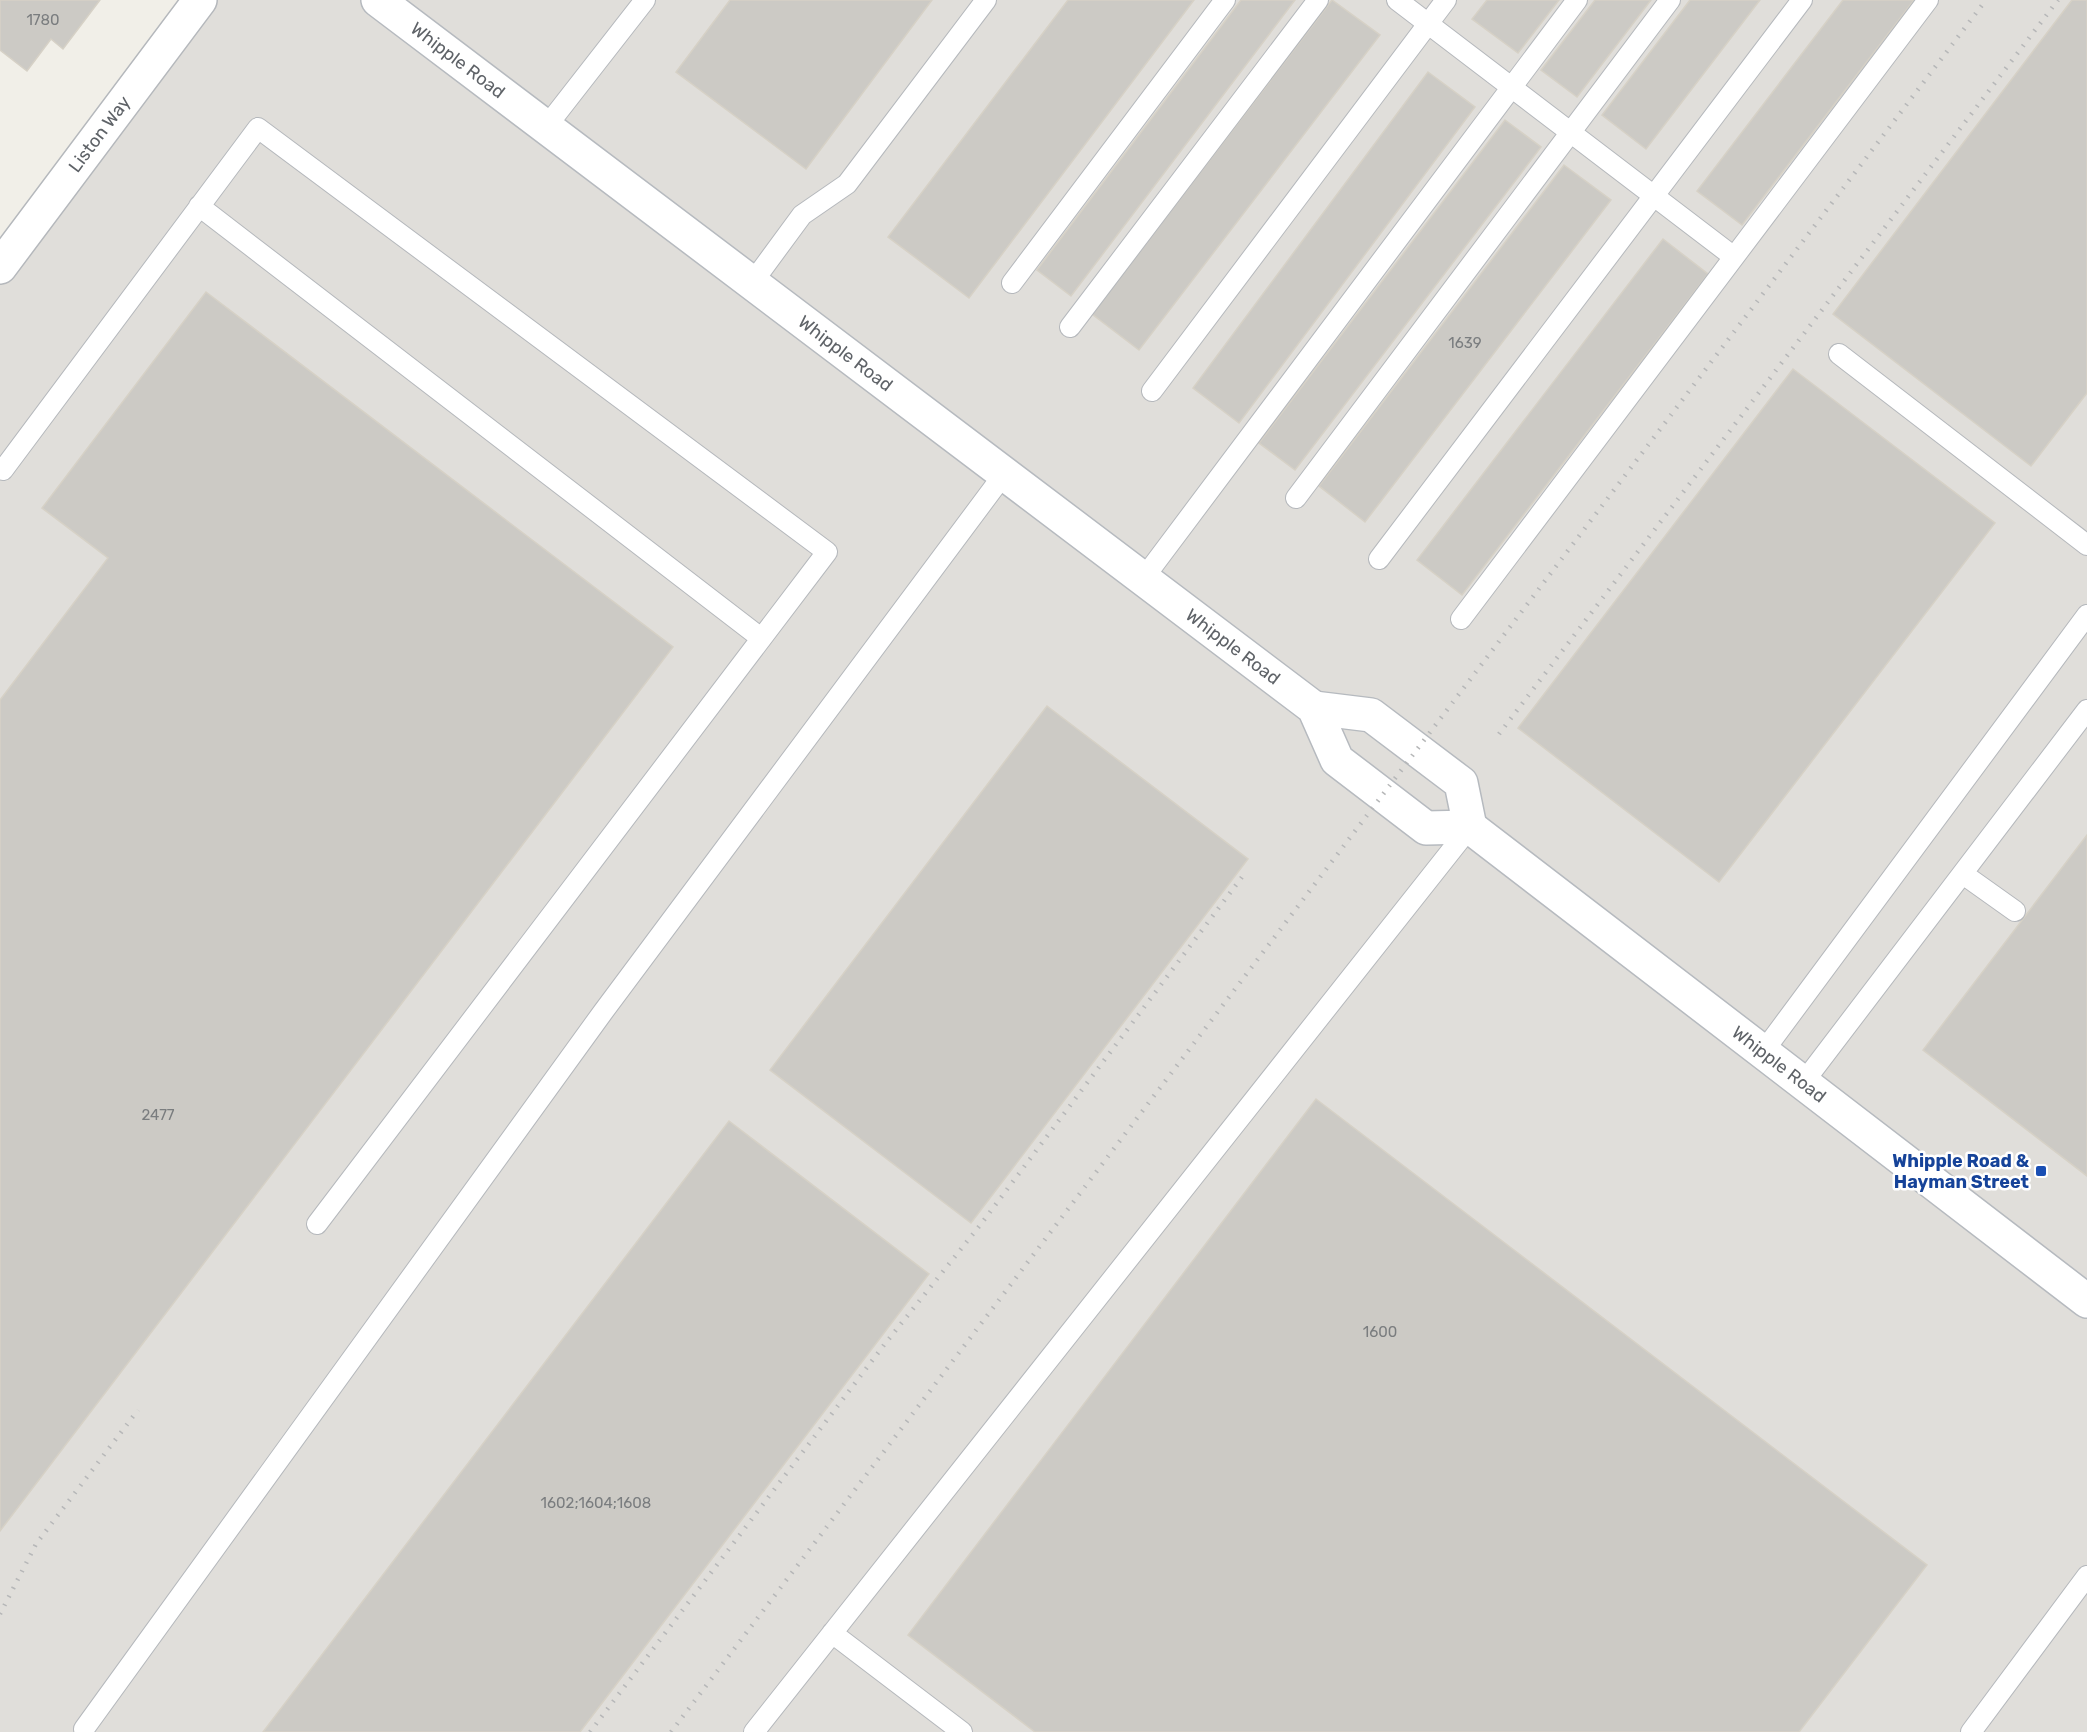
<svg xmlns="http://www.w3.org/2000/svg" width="2087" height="1732" font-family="Rubik,sans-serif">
<rect width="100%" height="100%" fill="#f1efe8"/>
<path fill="#e0deda" d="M200,0h1887v1732h-2087v-1465z"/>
<path fill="#cccac5" stroke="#d6d1c6" stroke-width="1.5" d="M0,0h100l-37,49 -12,-10 -24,32 -27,-21z
M730,0h202l-126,169 -130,-97z
M1068,0h126l-225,298 -81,-61z
M1241,0h54l-224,296 -34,-26z
M1332,0l48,35 -241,315 -47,-36z
M1487,0h72l-41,53 -46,-34z
M1595,0h56l-74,97 -36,-27z
M1690,0h70l-114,149 -44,-34z
M1843,0h71l-172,225 -45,-34z
M2072,0h15v393l-56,73 -198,-152z
M1428,72l47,35 -236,316 -46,-35z
M1505,120l36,27 -246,323 -36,-27z
M1564,165l47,35 -246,322 -46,-36z
M1663,239l45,35 -246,321 -45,-35z
M206,292l467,355 -673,884v-831l108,-142 -66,-50z
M1793,369l202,154 -276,359 -201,-154z
M1047,706l201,153 -277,364 -201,-153z
M2087,835v341l-164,-126z
M1316,1099l611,466 -128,167h-764l-127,-97z
M729,1121l200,153 -349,458h-317z"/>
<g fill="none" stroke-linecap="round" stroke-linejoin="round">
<g stroke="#b5b8bc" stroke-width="22">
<path id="lane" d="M1397,0l337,257
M546,127l99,-127
M199,206l562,432
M752,283l50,-68 45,-31 139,-184
M1012,283l213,-283
M1070,327l248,-327
M1839,354l248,191
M1152,391l294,-391
M3,470l255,-342 569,424 -510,672
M1296,498l374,-498
M1379,559l423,-559
M1143,579l434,-579
M1461,619l467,-619
M1963,874l52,37
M1763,1052l324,-437
M1803,1083l284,-373
M832,1633l130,99
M84,1729l519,-717 401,-538
M754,1732l716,-905
M1971,1732l116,-156"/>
</g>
<g stroke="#b5b8bc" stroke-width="36">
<g id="street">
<path id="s1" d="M0,267l200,-267"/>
</g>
</g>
<g stroke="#b6babf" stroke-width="36">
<g id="secondary">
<path id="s2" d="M378,0l936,708 23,52 89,68 44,-1 617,474"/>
<path d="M1314,708l57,7 90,68 9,44"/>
</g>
</g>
<use href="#lane" stroke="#fff" stroke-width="20"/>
<use href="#street" stroke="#fff" stroke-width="33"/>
<use href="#secondary" stroke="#fff" stroke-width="33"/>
<path stroke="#b6b7b8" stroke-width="4.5" stroke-dasharray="1.5 8" stroke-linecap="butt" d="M1499,734l559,-734
M0,1614l36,-70 102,-134
M590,1732l294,-387 97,-121 261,-347
M671,1732l1315,-1732"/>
</g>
<rect fill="#1a4fb4" stroke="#fff" stroke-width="2" x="2035" y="1165" width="12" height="12" rx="3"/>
<g text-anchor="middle" stroke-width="5" stroke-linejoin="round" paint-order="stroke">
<g font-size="15" fill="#7a7d7f">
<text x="43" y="25">1780</text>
<text x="1465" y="348">1639</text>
<text x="158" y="1120">2477</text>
<text x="1380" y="1337">1600</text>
<text x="596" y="1508">1602;1604;1608</text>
</g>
<g font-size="18" fill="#5f6368" stroke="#fff">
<text dy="6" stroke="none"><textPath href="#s2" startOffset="100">Whipple Road</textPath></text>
<text dy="6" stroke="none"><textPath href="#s1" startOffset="166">Liston Way</textPath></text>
<text dy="6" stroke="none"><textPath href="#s2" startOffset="586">Whipple Road</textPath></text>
<text dy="6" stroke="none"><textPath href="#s2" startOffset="1072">Whipple Road</textPath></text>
<text dy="6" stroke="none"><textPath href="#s2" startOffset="1776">Whipple Road</textPath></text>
</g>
<g font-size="18" font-weight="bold" fill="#164399" stroke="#fff" text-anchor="end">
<text x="2029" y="1167">Whipple Road &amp;<tspan x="2029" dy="21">Hayman Street</tspan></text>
</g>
</g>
</svg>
